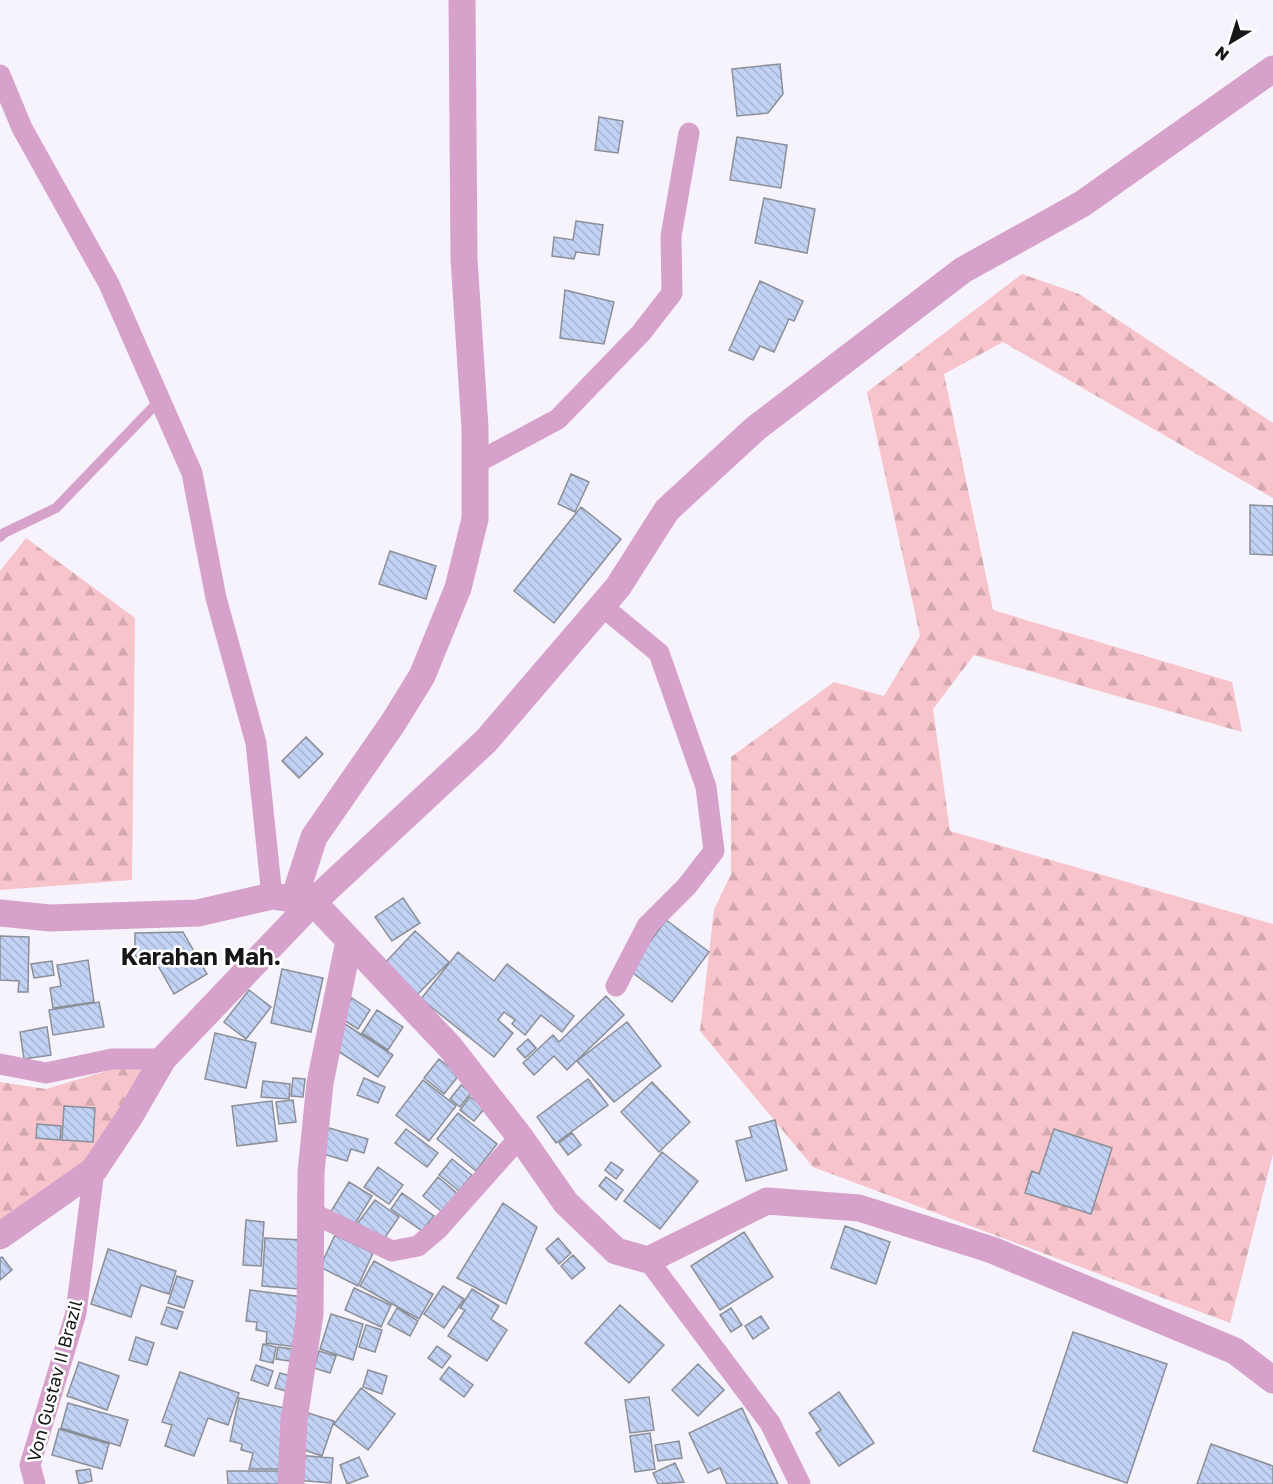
<svg xmlns="http://www.w3.org/2000/svg" width="1273" height="1484" font-family="'Golos Text',sans-serif">
<defs>
<pattern id="forest-firs" width="22" height="20" patternUnits="userSpaceOnUse" patternTransform="scale(1.5)"><rect width="22" height="20" fill="#f7c4cc"/><path d="M5 1l3.5 6h-7zM16 11l3.5 6h-7z" fill="#d3a8af"/></pattern>
<pattern id="building-back-hatch" width="6" height="6" patternUnits="userSpaceOnUse" patternTransform="scale(1.5)"><rect width="6" height="6" fill="#c2d2f4"/><path d="M-1 5l2 2M0 0l6 6M5-1l2 2" fill="none" stroke="#a6b4d1"/></pattern>
</defs>
<rect width="100%" height="100%" fill="#f6f3fd"/>
<path fill="url(#forest-firs)" d="M1022,274l57,20 194,129v75l-270,-156 -59,32 49,236 239,72 10,50 -268,-77 -41,54 17,122 323,93v230l-43,169 -417,-156 -113,-136 14,-121 17,-36v-117l103,-75 50,14 36,-60 -53,-244z
M26,538l109,80 -3,262 -132,10v-319z
M147,1059l-53,111 -94,77v-165l46,7z"/>
<path fill="url(#building-back-hatch)" stroke="#8b8f97" stroke-width="1.5" d="M780,64l3,30 -15,19 -31,3 -5,-47z
M599,117l24,4 -5,32 -23,-3z
M737,137l50,8 -6,43 -51,-8z
M764,198l51,11 -8,44 -52,-10z
M576,221l27,4 -4,30 -23,-3 -2,7 -22,-3 2,-19 19,3z
M760,281l43,20 -9,20 -5,-2 -15,33 -14,-6 -7,14 -24,-10z
M565,290l49,12 -10,42 -44,-6z
M571,474l18,8 -14,30 -17,-8z
M1250,505l23,1v49l-23,-1z
M581,507l40,32 -67,84 -40,-32z
M390,551l46,15 -10,33 -47,-15z
M306,737l17,17 -24,24 -17,-17z
M403,898l17,25 -28,18 -17,-24z
M666,920l43,32 -37,50 -43,-32z
M415,931l34,31 -32,33 -33,-31z
M183,932l24,42 -33,20 -21,-37h-18v-24z
M0,936l29,1 -1,55h-10l1,-11 -19,-1z
M458,952l36,29 13,-17 67,52 -12,16 -21,-17 -16,20 -13,-11 3,-4 -11,-8 -6,8 15,13 -19,24 -73,-58z
M88,960l6,42 -41,6 -3,-20 11,-2 -4,-21z
M52,961l2,14 -20,3 -3,-14z
M282,969l41,9 -12,54 -40,-9z
M249,990l22,17 -25,32 -22,-17z
M606,996l18,19 -57,55 -13,-14 -20,19 -11,-12 30,-28 6,7z
M352,998l18,12 -12,19 -19,-12z
M99,1002l5,25 -51,8 -4,-25z
M377,1010l26,17 -15,23 -26,-17z
M627,1022l34,44 -47,36 -37,-41z
M345,1024l48,31 -15,22 -48,-31z
M47,1027l4,28 -27,4 -4,-27z
M215,1033l41,10 -10,45 -41,-9z
M528,1039l8,9 -11,10 -8,-9z
M439,1059l20,16 -15,19 -20,-16z
M293,1078l12,1 -2,18 -12,-1z
M364,1078l21,9 -7,16 -21,-8z
M588,1079l20,26 -52,38 -19,-26z
M423,1080l33,26 -27,35 -33,-26z
M263,1081l27,3 -1,15 -28,-2z
M652,1082l38,40 -31,30 -38,-40z
M461,1085l10,8 -11,14 -10,-8z
M470,1097l15,11 -11,13 -14,-11z
M293,1100l3,22 -17,2 -3,-22z
M272,1101l5,40 -40,5 -5,-40z
M64,1106l31,2 -2,34 -31,-2z
M458,1113l39,31 -21,27 -39,-32z
M775,1120l12,50 -41,11 -10,-40 16,-4 -3,-10z
M37,1124l24,2 -1,14 -24,-2z
M322,1126l46,13 -4,14 -13,-4 -4,12 -24,-7z
M406,1129l32,24 -11,14 -32,-24z
M1054,1129l58,19 -21,66 -66,-21 7,-22 7,3z
M572,1133l9,12 -13,10 -9,-12z
M662,1152l36,29 -38,48 -36,-28z
M452,1159l20,16 -13,16 -20,-16z
M611,1162l12,8 -7,9 -11,-9z
M378,1167l25,18 -14,19 -25,-17z
M438,1177l19,16 -15,19 -19,-16z
M606,1177l17,13 -7,10 -17,-14z
M349,1182l23,14 -19,31 -23,-14z
M402,1193l32,23 -12,15 -31,-22z
M375,1200l24,17 -17,25 -25,-18z
M503,1203l34,24 -31,77 -49,-26z
M246,1220l18,2 -3,44 -18,-1z
M845,1226l45,16 -14,42 -45,-16z
M744,1232l29,45 -53,33 -29,-44z
M335,1235l38,18 -15,33 -38,-19z
M265,1238l37,2 -3,49 -37,-3z
M558,1238l13,15 -12,11 -13,-15z
M108,1249l68,22 -7,23 -28,-9 -10,32 -40,-13z
M573,1255l12,13 -13,11 -11,-13z
M2,1257l10,13 -12,10v-22z
M374,1261l59,33 -14,25 -59,-33z
M177,1276l16,5 -9,27 -16,-5z
M443,1286l21,13 -20,29 -20,-14z
M354,1288l37,17 -10,22 -36,-17z
M472,1289l27,17 -8,13 16,11 -20,31 -39,-25 17,-26 -5,-2z
M250,1290l53,7 -7,50 -30,-4 1,-11 -11,-2 1,-8 -11,-1z
M620,1305l44,40 -35,38 -44,-40z
M167,1307l16,5 -6,17 -16,-5z
M397,1308l21,13 -8,15 -22,-12z
M731,1308l11,17 -11,7 -11,-17z
M331,1314l32,10 -10,36 -33,-11z
M761,1316l8,12 -16,11 -8,-13z
M366,1325l16,5 -7,22 -16,-5z
M1073,1332l94,32 -40,119 -94,-32z
M136,1337l18,6 -7,22 -18,-5z
M263,1344l13,3 -3,16 -13,-3z
M437,1346l14,10 -9,12 -14,-10z
M278,1347l20,3 -2,12 -20,-3z
M319,1351l17,5 -6,17 -16,-5z
M79,1362l40,14 -12,34 -40,-14z
M698,1364l26,26 -26,26 -26,-26z
M256,1365l17,6 -5,15 -17,-6z
M449,1367l24,18 -9,12 -24,-18z
M368,1370l19,6 -5,18 -19,-7z
M180,1372l59,21 -11,32 -20,-7 -14,38 -29,-10 7,-21 -10,-3z
M280,1373l14,4 -5,15 -14,-4z
M361,1388l34,26 -27,36 -34,-26z
M839,1392l35,51 -35,23 -23,-33 5,-3 -12,-17z
M649,1397l5,33 -24,3 -5,-33z
M239,1398l50,11 -5,60h-35l4,-16 -12,-3 1,-6 -12,-3z
M68,1403l60,17 -8,26 -59,-18z
M742,1408l36,76h-51l-7,-16 -12,5 -19,-40z
M308,1413l26,8 -12,35 -26,-9z
M59,1429l50,15 -7,25 -50,-14z
M650,1433l5,36 -20,3 -5,-36z
M679,1441l3,17 -24,3 -3,-16z
M1211,1444l62,22v18h-76z
M296,1455l37,3 -2,25 -36,-3z
M359,1457l9,19 -21,8 -7,-19z
M675,1463l9,19 -26,2 -5,-11z
M90,1469l2,12 -13,3 -3,-13z
M227,1471h57v13h-56z"/>
<g fill="none" stroke-linecap="round" stroke-linejoin="round">
<path stroke="#d6a1cb" stroke-width="10" d="M0,537l4,-4 52,-25 104,-108"/>
<path stroke="#d6a1cb" stroke-width="21" d="M0,75l22,53 87,156 83,189 24,125 40,145 16,153
M476,463l82,-44 83,-86 31,-40 -1,-57 18,-103
M602,606l57,47 47,134 8,64 -27,35 -40,40 -31,60
M0,1064l46,9 66,-14h51
M310,1212l82,39 26,-5 20,-17 82,-92
M648,1260l122,163 30,61
M35,1484l-5,-19 46,-152 18,-143"/>
<path stroke="#d6a1cb" stroke-width="27" d="M294,899l20,-62 79,-114 29,-47 36,-88 17,-69v-91l-11,-169 -2,-259
M0,913l50,5 148,-5 74,-17 41,6 137,145 70,90 46,66 50,48 32,9 119,-59 92,7 133,42 243,101 38,29
M0,1236l94,-66 36,-54 33,-57 150,-157 173,-161 132,-154 49,-77 89,-82 207,-158 119,-66 191,-135
M291,1484l3,-65 16,-105 1,-142 9,-89 29,-142"/>
</g>
<g text-anchor="middle" stroke-width="5" stroke-linejoin="round" paint-order="stroke">
<g font-size="18" fill="#171619" stroke="#fff">
<text transform="translate(55 1381) rotate(-75)" y="6">Von Gustav II Brazil</text>
</g>
<g font-size="24" font-weight="bold" fill="#171619" stroke="#fff">
<text x="201" y="965">Karahan Mah.</text>
</g>
</g>
<g transform="translate(1231 42) rotate(218)" stroke="#ffffff" stroke-width="4.5" paint-order="stroke">
<path d="M0-4.5L10 22L0 15L-10 22Z" fill="#171619"/>
<text y="-9" font-size="16" font-weight="bold" text-anchor="middle" fill="#171619">N</text>
</g>
</svg>
